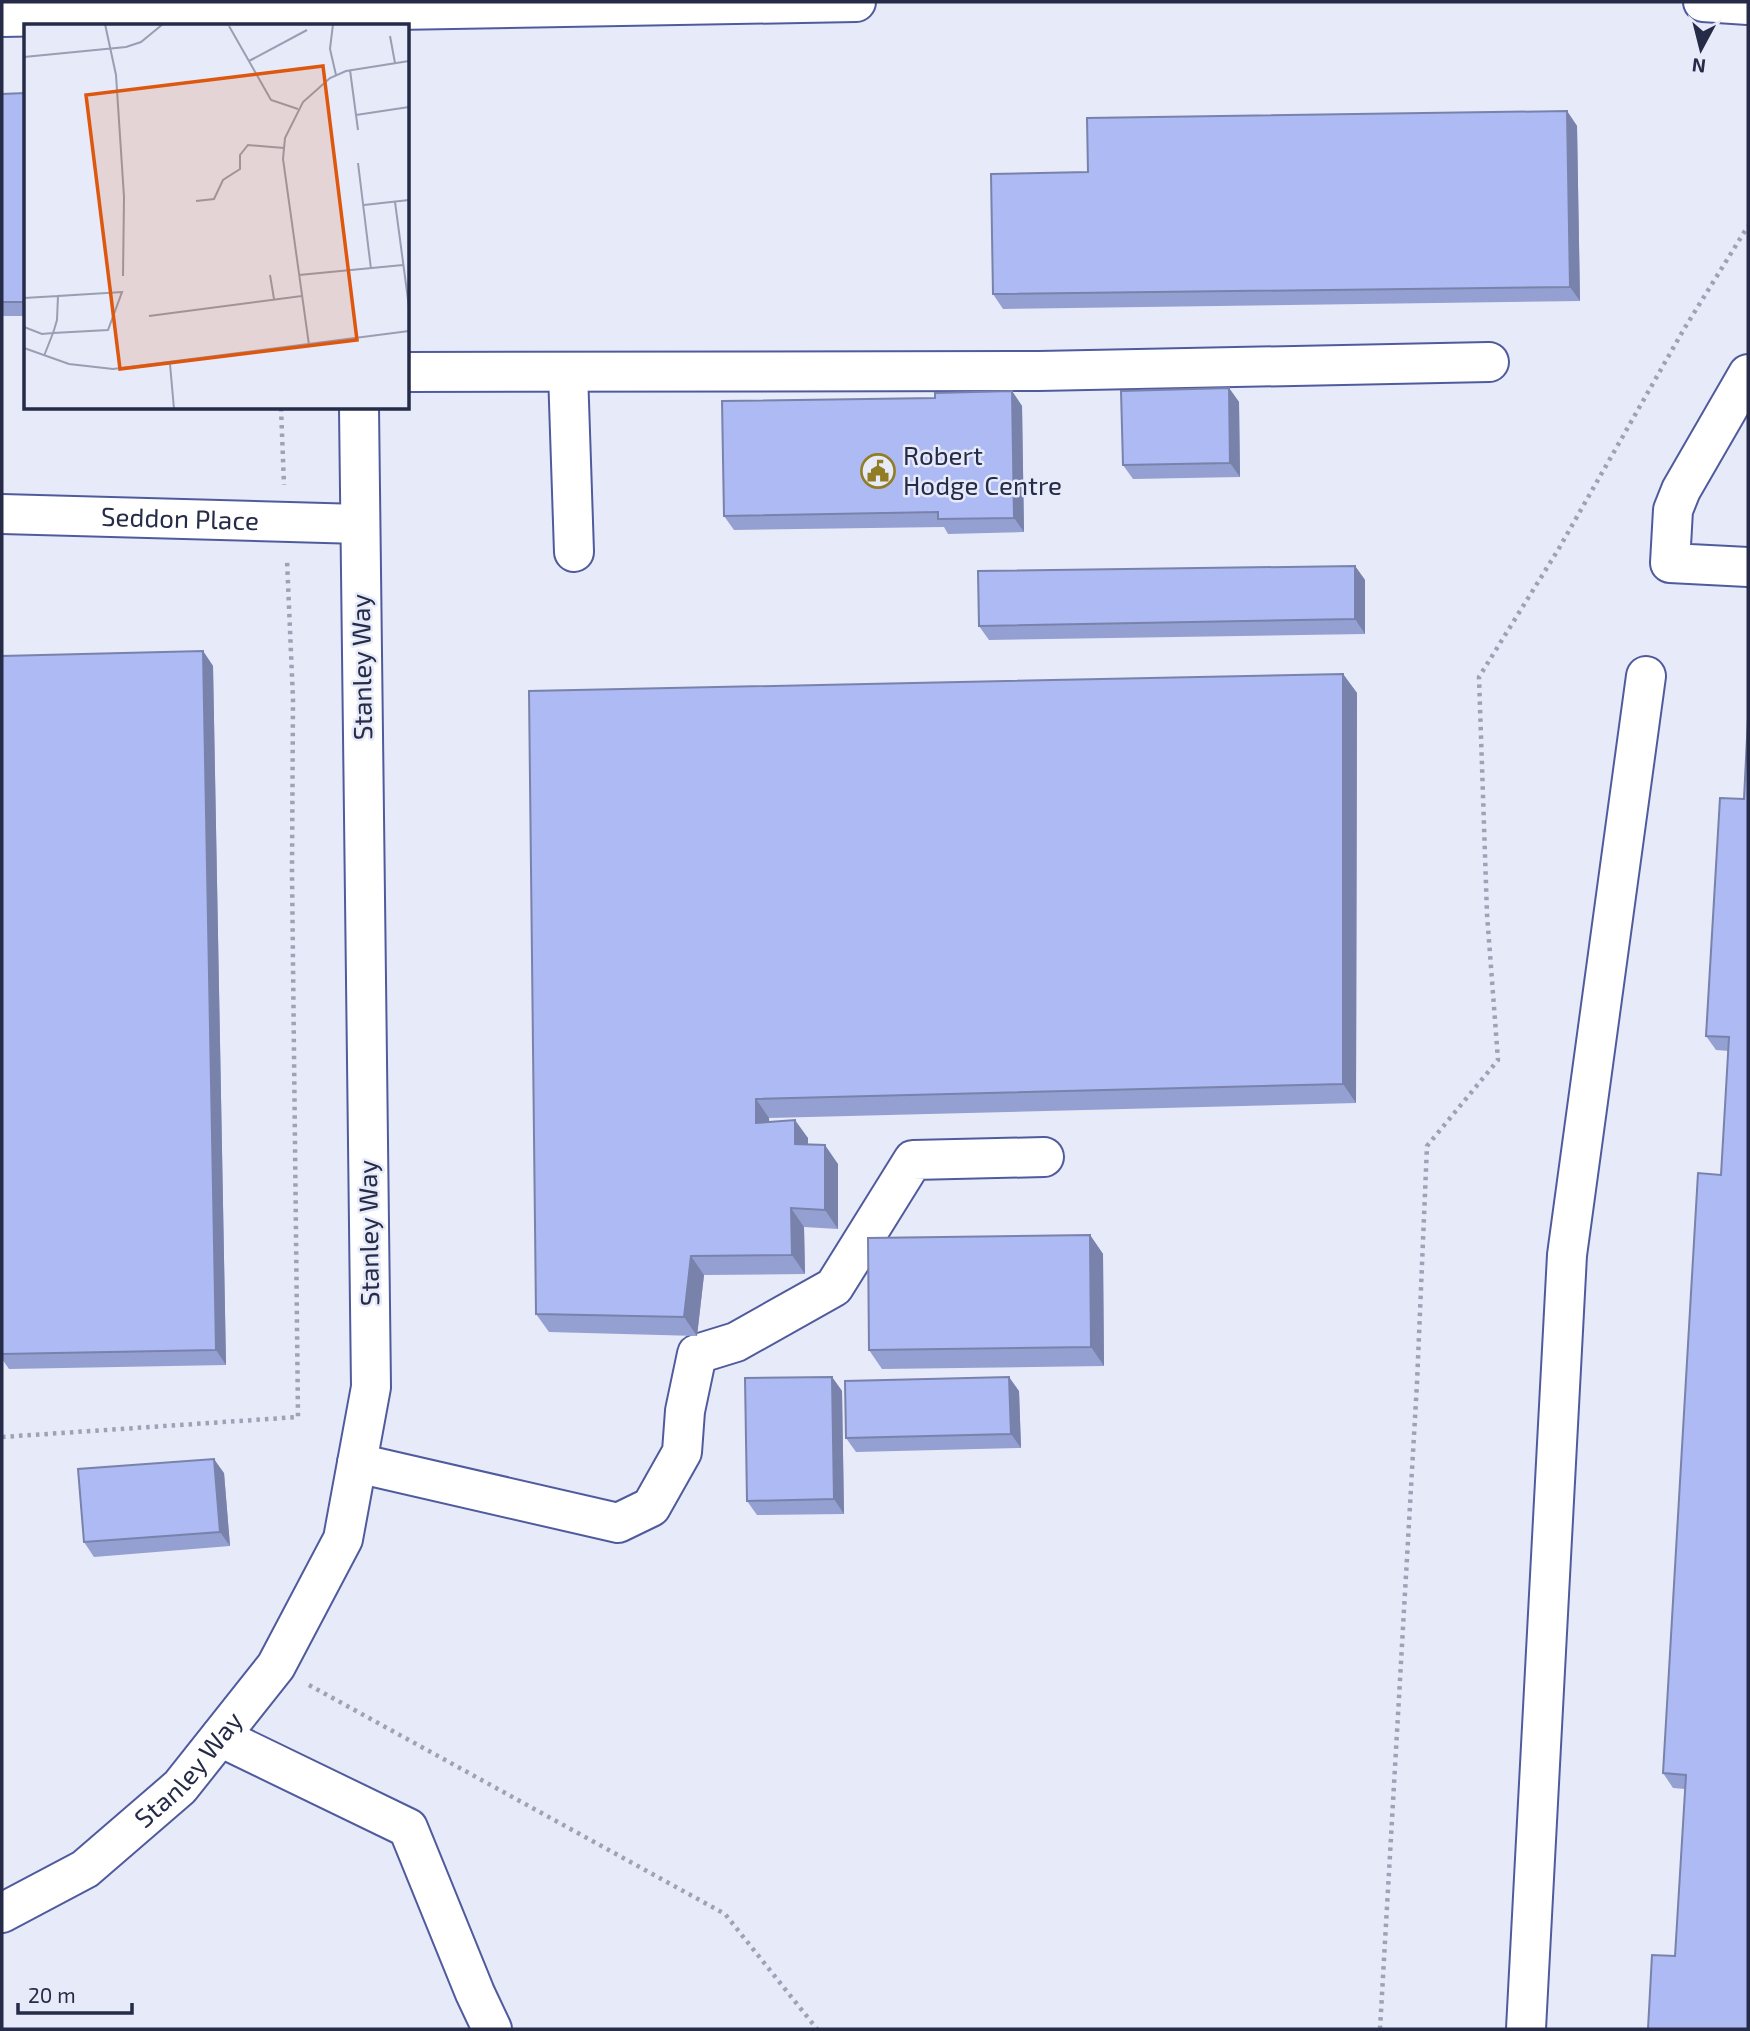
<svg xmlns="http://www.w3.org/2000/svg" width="1750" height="2031" font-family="'Exo 2',sans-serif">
<rect width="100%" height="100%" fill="#e6eaf9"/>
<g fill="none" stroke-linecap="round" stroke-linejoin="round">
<g stroke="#505b9d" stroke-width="42">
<g id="minor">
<path d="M1703,2l45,3"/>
<path d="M2,17l854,-15"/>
<path d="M408,372l631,-1 450,-9"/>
<path d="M568,372l6,180"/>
<path d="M1748,374l-67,116 -8,20 -3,53 78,4"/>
<path id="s1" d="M2,514l358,10"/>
<path d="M357,1463l261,60 33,-16 31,-55 3,-41 12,-57 39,-12 98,-55 79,-127 131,-3"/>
<path d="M220,1737l188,91 67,165 17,36"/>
<path id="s2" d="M2,1913l83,-44 95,-82 96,-121 67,-127 28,-152 -12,-979"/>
<path d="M1526,2029l41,-774 79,-579"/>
</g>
</g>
<path stroke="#9ea2b6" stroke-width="4.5" stroke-dasharray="3.5 5" stroke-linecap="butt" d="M281,408l3,77
M2,1437l296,-20 -6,-546 1,-172 -6,-139
M309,1685l416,229 92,115
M1380,2029l37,-646 10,-237 71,-86 -11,-146 -8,-237 79,-127 126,-221 64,-103"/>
<use href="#minor" stroke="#fff" stroke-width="38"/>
</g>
<path fill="#95a0d2" d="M26,93v223h-24v-222z
M1567,111l10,15 3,175 -577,8 -10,-15 95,-122z
M1229,388l10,14 1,75 -107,2 -10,-14z
M1012,391l10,15 2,126 -76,2 -4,-7 -210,3 -10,-14 211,-118z
M1355,566l10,14v54l-376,6 -10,-14z
M203,651l10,15 13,699 -217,4 -7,-10v-703z
M1343,674l14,19 -1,410 -587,15v4l39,16v6l30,20v65l-34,-2 1,47 -101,1 -7,61 -148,-4 -13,-18 -7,-623z
M1744,799l-69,1157 10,-167 -12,-1 -10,-15 58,-598 8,-124 -13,-1 -10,-14z
M1090,1235l13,19 1,112 -222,3 -13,-19z
M832,1377l10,14 2,123 -87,1 -10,-14z
M1019,1391l2,57 -165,4 -10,-14z
M224,1473l6,73 -136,11 -10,-15z"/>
<path fill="#7982ab" d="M1567,111l10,15 3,175 -10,-14z
M1229,388l10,14 1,75 -10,-14z
M1012,391l10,15 2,126 -10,-14z
M1355,566l10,14v54l-10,-15z
M203,651l10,15 13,699 -10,-15z
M1343,674l14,19 -1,410 -13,-19z
M756,1099l13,19 1,24 -14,-19z
M795,1120l13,18v24l-13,-18z
M825,1145l13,19v65l-13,-19z
M791,1208l13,19 1,47 -13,-19z
M1090,1235l13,19 1,112 -13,-19z
M691,1256l13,19 -7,61 -13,-19z
M832,1377l10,14 2,123 -10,-15z
M1009,1377l10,14 2,57 -10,-14z
M214,1459l10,14 6,73 -10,-14z"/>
<path fill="#adbaf4" stroke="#7982ab" stroke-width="2" d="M26,93v209h-24v-208z
M1567,111l3,176 -577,7 -2,-120 97,-2 -1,-54z
M1229,388l1,75 -107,2 -2,-74z
M1012,391l2,127 -76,1v-7l-214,4 -2,-115 213,-3v-5z
M1355,566v53l-376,7 -1,-55z
M203,651l13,699 -214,4v-698z
M1343,674v410l-587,15v24l39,-3v24l30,1v65l-34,-2 1,47 -101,1 -7,61 -148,-3 -7,-623z
M1748,718v1311h-100l4,-74 23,1 11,-181 -23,-2 35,-600 23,2 8,-138 -23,-1 14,-238 24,1z
M1090,1235l1,112 -222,3 -1,-112z
M832,1377l2,122 -87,2 -2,-123z
M1009,1377l2,57 -165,4 -1,-57z
M214,1459l6,73 -136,10 -6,-73z"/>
<defs>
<g id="civic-ring" transform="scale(1.75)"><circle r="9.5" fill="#e6eaf9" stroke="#937d24" stroke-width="1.5"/><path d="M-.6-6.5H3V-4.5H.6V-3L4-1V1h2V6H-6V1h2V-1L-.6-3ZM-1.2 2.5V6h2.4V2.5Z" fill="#937d24"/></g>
</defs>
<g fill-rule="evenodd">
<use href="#civic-ring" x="878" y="471"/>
</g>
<g text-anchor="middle" stroke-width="5" stroke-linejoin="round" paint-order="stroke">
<g font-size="26" fill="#262b48" stroke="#e6eaf9" text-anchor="start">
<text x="903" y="465">Robert<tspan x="903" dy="30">Hodge Centre</tspan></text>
</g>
<g font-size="26" fill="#262b48" stroke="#e6eaf9">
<text dy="9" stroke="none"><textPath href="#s1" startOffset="178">Seddon Place</textPath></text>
<text transform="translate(362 667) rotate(-91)" y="9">Stanley Way</text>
<text transform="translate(369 1233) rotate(-91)" y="9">Stanley Way</text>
<text dy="9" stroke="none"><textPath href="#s2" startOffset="238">Stanley Way</textPath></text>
</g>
</g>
<g transform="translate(24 24)">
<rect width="385" height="385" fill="#e6eaf9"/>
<path fill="none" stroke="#999eb2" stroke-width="2" d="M81,0l11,51 8,122 -1,79M309,0l-3,25 6,26M205,2l42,74 27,9M366,12l5,27M0,33l102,-10 15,-5 22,-18M225,37l58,-31M326,46l8,60M332,91l53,-8M334,139l13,106M172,177l18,-2 9,-19 17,-11v-14l8,-10 36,3M371,178l14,105M340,181l45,-5M246,251l4,24M275,251l104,-10M0,274l34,-2M125,292l153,-20M0,303l18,7 11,-1 55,-3 14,-38 -64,4 -1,24 -3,10 -1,3 -9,23M285,321l-26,-186 2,-21 18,-36 27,-24 16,-7 63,-10M0,324l45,16 44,5 296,-38M146,340l4,45"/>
<path fill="#de570f" fill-opacity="0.15" stroke="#de570f" stroke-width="3.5" d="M299,42l34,274 -237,29 -34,-274z"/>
<rect width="385" height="385" fill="none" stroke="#262b48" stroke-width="3.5"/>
</g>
<rect width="1750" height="2031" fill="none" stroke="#262b48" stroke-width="7"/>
<g transform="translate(1701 49) rotate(187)" stroke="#e6eaf9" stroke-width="5" paint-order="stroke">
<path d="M0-5L12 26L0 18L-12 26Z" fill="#262b48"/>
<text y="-10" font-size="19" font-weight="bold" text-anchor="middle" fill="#262b48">N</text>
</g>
<path d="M18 2003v10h114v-10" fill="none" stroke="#262b48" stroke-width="3.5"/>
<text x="28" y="2003" font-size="21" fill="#262b48" stroke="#e6eaf9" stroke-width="5" paint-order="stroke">20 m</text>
</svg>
